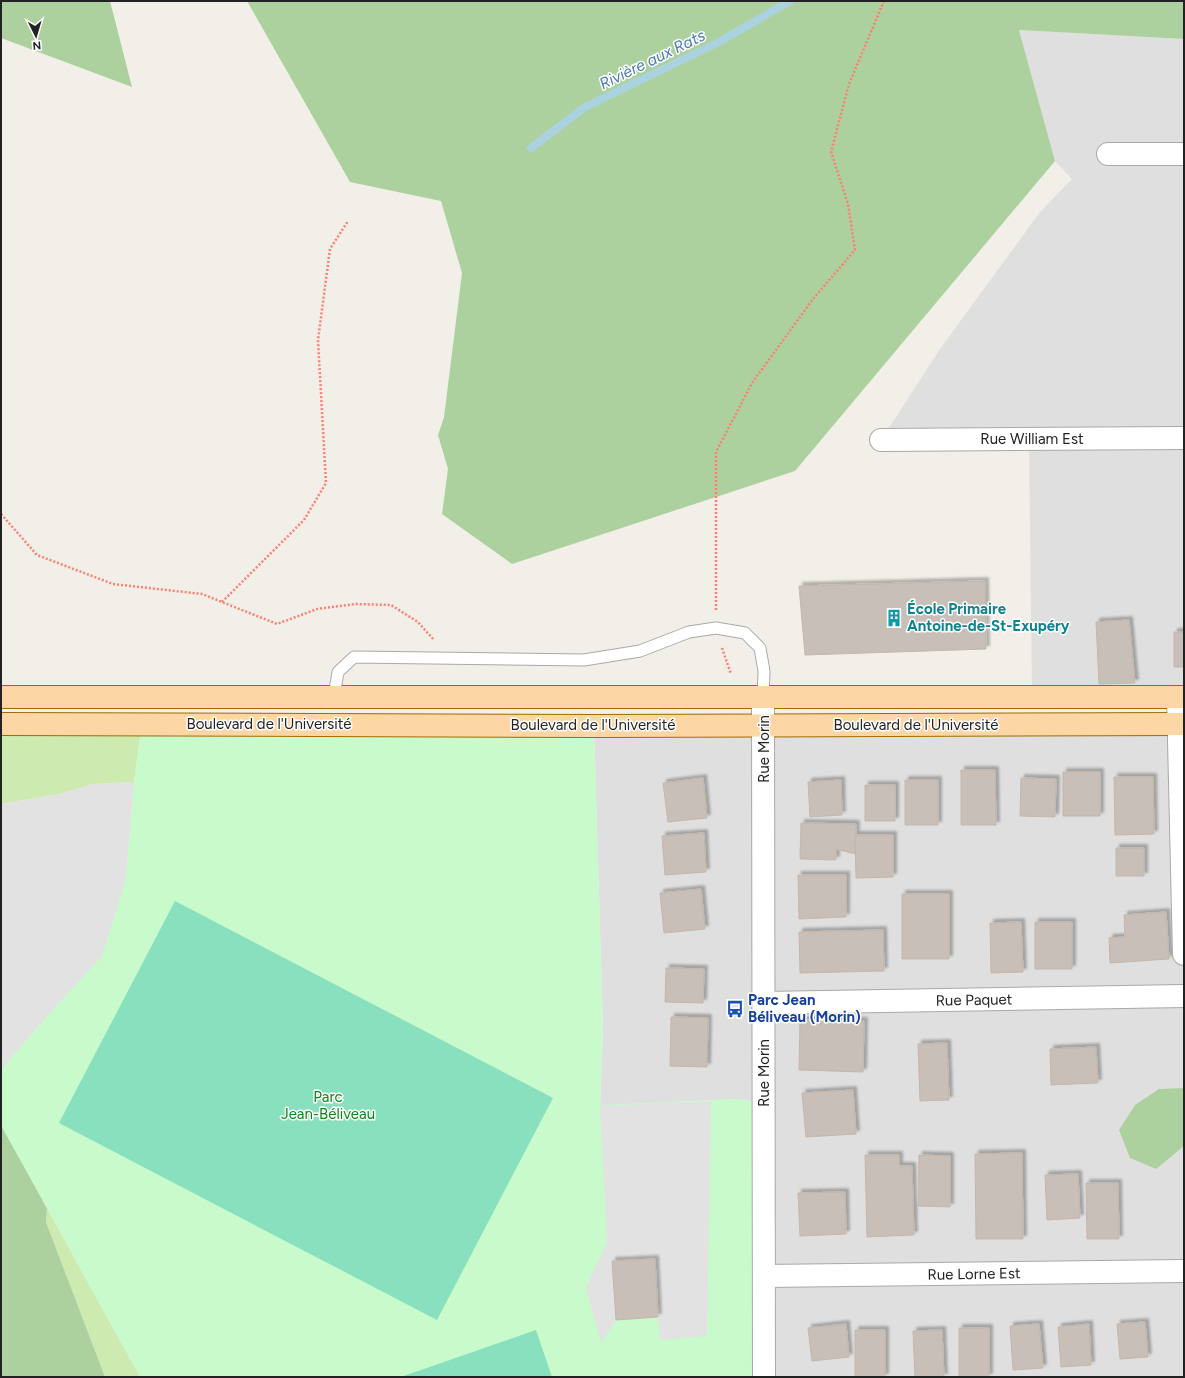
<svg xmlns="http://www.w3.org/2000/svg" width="1185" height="1378" font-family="Figtree,sans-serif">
<defs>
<filter id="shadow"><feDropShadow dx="3.5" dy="-3.5" stdDeviation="1" flood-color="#0004"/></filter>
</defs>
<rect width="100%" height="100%" fill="#f2efe9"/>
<path fill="#e0dfdf" d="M1019,30l165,9v658l-152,1 -3,-259 -148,1 59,-91 100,-137 32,-33 -17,-18z
M1184,724v653h-431l2,-275 -18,-3 -137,7 3,-76 -9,-304z"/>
<path fill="#cdebb0" d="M142,723l-8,59 -41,2 -33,10 -59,10v-80z
M47,1208l93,169h-35l-59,-155z"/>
<path fill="#add19e" d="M1,1h109l22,86 -131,-49z
M247,1h937v38l-165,-9 36,131 -260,310 -283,93 -70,-50 6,-45 -10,-34 6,-18 18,-144 -21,-72 -91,-19z
M1184,1088v58l-28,23 -26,-11 -11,-28 16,-25 24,-16z
M1,1125l46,83 -1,14 59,155h-104z"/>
<path fill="#c8facc" d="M142,723l452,3 9,304 -3,75 137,-6 27,5v273h-624l-139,-252v-55l46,-54 79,-138 8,-96z"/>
<path fill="#88e0be" d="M175,901l378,197 -116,222 -378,-197z
M536,1330l16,47h-151z"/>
<path fill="#e2e2e2" d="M134,782l-8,96 -24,78 -55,60 -46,54v-266l59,-10 33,-10z
M711,1101l-4,235 -47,4 -2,-23 -42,3 -15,23 -15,-55 21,-46 -7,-136z"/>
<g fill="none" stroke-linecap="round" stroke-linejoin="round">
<path stroke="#aad3df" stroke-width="8" d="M531,148l54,-41 134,-65 71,-41"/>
</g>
<path fill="#c7bfb8" stroke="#c4b6ab" filter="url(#shadow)" d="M985,581l1,68 -181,6 -6,-69z
M1129,620l6,63 -36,1 -3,-62z
M1174,632h10v35h-10z
M961,770h34l1,55h-35z
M1063,772h37v44h-37z
M1114,777h39l1,57 -39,1z
M703,778l4,40 -39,4 -5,-39z
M1021,778l35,1 -1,38 -35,-1z
M841,780l1,35 -32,2 -2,-35z
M905,780h33v45h-33z
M865,785h30v36h-30z
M801,823l55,1 -1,30 -19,-5v11l-36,-1z
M704,833l2,39 -41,3 -3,-39z
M855,835h38v42l-37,1z
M1116,848h28v28h-28z
M798,875h48v42l-47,2z
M701,889l4,40 -41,4 -4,-40z
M902,894h47v65h-47z
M1166,912l3,47 -59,4 -1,-25 16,-1 -1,-22z
M1021,922l2,50 -32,1 -1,-50z
M1035,922h37v47h-37z
M883,930l1,41 -84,2 -1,-41z
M666,968l38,1 -1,34 -38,-1z
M671,1017l37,1 -1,49 -37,-1z
M800,1020l64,1 -1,51 -64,-2z
M947,1043l2,57 -29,1 -2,-57z
M1096,1047l2,36 -47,2 -1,-36z
M853,1090l3,44 -50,3 -4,-44z
M1022,1153l1,86h-47l-1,-85z
M865,1155h34v11h13l2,69 -47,2z
M919,1155l31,1v51l-32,-1z
M1078,1174l2,44 -33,2 -2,-45z
M1086,1183h32l1,56h-32z
M845,1192l1,42 -46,2 -2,-43z
M655,1259l3,58 -42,3 -4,-59z
M1145,1322l3,35 -28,2 -3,-35z
M846,1324l3,33 -37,4 -4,-33z
M1039,1324l4,44 -30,2 -3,-44z
M1089,1324l2,41 -30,2 -3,-40z
M959,1328h30v49h-30z
M855,1330h30v47h-30z
M942,1330l2,47h-29l-2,-46z"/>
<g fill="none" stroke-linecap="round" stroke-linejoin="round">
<g stroke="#a9a9a9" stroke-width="13">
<path id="lane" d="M334,696l4,-24 16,-15 230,3 56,-9 49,-19 27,-4 29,5 15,15 4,23 -1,27"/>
</g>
<g stroke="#a9a9a9" stroke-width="24">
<path id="street" d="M1108,154h76
M881,440l303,-2
M1178,697l6,257
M763,698l1,679
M764,1003l420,-7
M764,1276l420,-5"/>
</g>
<g stroke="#a06b00" stroke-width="24">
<path id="primary" d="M1,697h1183
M1,724l593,2 590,-2"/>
</g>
<path stroke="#fa8072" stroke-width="2.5" stroke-dasharray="2 2" stroke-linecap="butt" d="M1,514l36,41 76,29 89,10 75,30 40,-15 38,-5 36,1 27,17 16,18
M222,602l82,-82 22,-37 -8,-143 12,-91 18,-28
M716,610v-158l36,-69 61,-84 42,-49 -7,-46 -17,-52 18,-68 35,-83
M722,648l9,26"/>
<use href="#lane" stroke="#fff" stroke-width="11"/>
<use href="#street" stroke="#fff" stroke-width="22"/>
<use href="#primary" stroke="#fcd6a4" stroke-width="22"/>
</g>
<defs>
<g id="building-bare" transform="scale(1.38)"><path d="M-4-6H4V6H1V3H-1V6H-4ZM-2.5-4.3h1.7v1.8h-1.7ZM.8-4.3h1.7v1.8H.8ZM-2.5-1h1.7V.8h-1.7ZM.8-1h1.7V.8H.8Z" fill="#0f9aa8" stroke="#fff" stroke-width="2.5" paint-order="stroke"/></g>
<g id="bus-bare" transform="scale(1.38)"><path d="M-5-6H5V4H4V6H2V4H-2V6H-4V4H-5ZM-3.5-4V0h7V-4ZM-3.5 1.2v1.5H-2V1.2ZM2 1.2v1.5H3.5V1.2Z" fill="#1a4fb4" stroke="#fff" stroke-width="2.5" paint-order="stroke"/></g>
</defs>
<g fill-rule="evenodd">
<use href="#building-bare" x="894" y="618"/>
<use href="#bus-bare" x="735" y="1009"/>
</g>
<g text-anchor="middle" stroke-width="3" stroke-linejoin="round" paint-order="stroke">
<g font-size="15" fill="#222" stroke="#fff">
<text x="1032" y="444">Rue William Est</text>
<text x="269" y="729">Boulevard de l'Université</text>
<text x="593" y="730">Boulevard de l'Université</text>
<text x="916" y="730">Boulevard de l'Université</text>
<text transform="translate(764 749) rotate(-90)" y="5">Rue Morin</text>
<text transform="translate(974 1000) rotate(-1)" y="5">Rue Paquet</text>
<text transform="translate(764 1073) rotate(-90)" y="5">Rue Morin</text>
<text transform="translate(974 1274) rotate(-1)" y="5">Rue Lorne Est</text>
</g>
<g font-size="15" font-weight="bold" fill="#0d838f" stroke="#fff" text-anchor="start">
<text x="907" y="614">École Primaire<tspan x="907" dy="17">Antoine-de-St-Exupéry</tspan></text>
</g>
<g font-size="15" font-weight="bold" fill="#164399" stroke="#fff" text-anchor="start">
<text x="748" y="1005">Parc Jean<tspan x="748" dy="17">Béliveau (Morin)</tspan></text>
</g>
<g font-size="15" fill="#0c8416" stroke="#fff">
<text x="328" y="1102">Parc<tspan x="328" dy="17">Jean-Béliveau</tspan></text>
</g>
<g font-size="16" font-style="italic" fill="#4a7aab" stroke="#fff">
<text transform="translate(652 59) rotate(-26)" y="6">Rivière aux Rats</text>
</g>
</g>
<rect width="1185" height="1378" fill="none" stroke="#222222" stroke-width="4"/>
<g transform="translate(36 36) rotate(175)" stroke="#ffffff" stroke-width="3" paint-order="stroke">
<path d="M0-3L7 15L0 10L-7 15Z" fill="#222222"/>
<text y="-6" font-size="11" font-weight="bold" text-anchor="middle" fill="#222222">N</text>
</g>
</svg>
